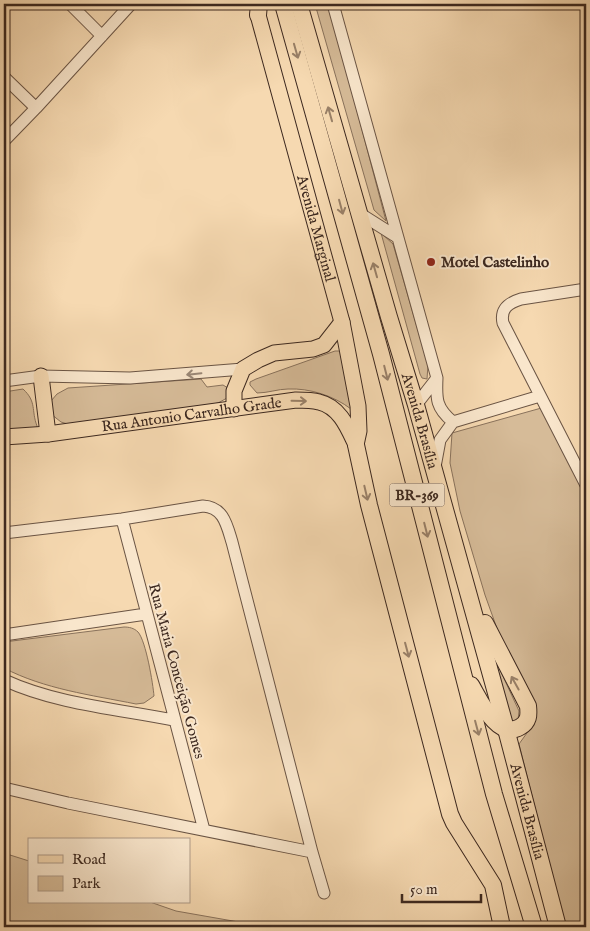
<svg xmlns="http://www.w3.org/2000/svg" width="590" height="931" font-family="'IM FELL English',serif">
<rect width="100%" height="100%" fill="#f6d9b1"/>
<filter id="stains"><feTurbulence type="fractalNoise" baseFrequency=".004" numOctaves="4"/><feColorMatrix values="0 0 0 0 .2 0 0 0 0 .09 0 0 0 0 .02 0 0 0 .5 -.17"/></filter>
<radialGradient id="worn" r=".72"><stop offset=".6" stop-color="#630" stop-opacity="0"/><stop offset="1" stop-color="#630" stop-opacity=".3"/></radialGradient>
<path fill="#d6bb98" stroke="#89725c" d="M315,4h14l57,217 -12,-11z
M381,233l12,11 35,121 -1,14 -5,-1 -2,-4z
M335,351h8l8,58c-17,-13 -41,-21 -63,-20 -10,0 -20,4 -31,4l-7,-8v-3l6,-3z
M201,379l6,8 16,-2 5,3 -1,10 -9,5 -43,10 -104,12 -10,-3 -10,-8v-13l6,-7 11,-6z
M23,389c14,13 8,21 14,37l-1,3 -32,7v-44z
M545,407l41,81v439h-21l-46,-183 13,-18 -47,-131 -25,-84 -10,-48 2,-30z
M124,627c5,0 10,1 14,5 8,9 15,52 16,64l-10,7 -8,1c-45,-9 -92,-15 -132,-36v-26z
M494,657l25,54 -1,9 -6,3z
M10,855l19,6v41h121l26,9 91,16h-263v-71z"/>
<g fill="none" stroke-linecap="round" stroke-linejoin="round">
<path stroke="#866e59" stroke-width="3" d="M4,927h2"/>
<g stroke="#6a5444" stroke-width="13">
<path id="minor" d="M70,4l32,32
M333,4l104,374c-1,21 -1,30 16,44
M4,77l32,31
M4,141l32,-33 95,-104
M359,213l38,24
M586,289l-65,10c-13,4 -21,10 -18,24l83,162
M4,381l37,-5 89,2 113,-9
M416,405l21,-27
M435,467l5,-27 13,-18 87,-26
M122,519l82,311
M4,533l118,-14 81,-13c21,1 24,20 29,36l80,310 12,41
M4,635l142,-21
M4,680c52,24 113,29 170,40
M4,788l64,15 244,49"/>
</g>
<g stroke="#3c281f" stroke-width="17">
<g id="major">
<path id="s1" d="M258,15l84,307 16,84 1,25 -3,14"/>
<path d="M41,376l7,58"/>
<path d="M234,409v-18l9,-22 15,-9 16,-7 39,-4 11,-4 18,-23"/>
<path id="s2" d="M4,437l44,-3 248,-34c7,0 16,0 23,2 21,5 29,26 37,43"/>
</g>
</g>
<g stroke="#3c281f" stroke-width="18">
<g id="highway">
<path d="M283,4l98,350 113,440 40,133"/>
<path id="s3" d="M299,4l90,313 27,88 90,324 52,198"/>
<path d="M258,15l1,-11"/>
<path d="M356,445l13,60 81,309 4,9 39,62 9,42"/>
<path d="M471,685c9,15 26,55 49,42 9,-5 9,-12 8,-21l-43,-83"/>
</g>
</g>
<use href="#minor" stroke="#f9e6cc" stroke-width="11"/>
<use href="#major" stroke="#f6d9b1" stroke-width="15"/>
<use href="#highway" stroke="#f6d9b1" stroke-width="16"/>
</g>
<defs><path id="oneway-shaft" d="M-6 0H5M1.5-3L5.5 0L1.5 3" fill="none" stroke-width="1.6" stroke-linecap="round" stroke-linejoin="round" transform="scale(1.25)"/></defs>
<g stroke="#998068">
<use href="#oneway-shaft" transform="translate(296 51) rotate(74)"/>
<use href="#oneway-shaft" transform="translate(330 114) rotate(-106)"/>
<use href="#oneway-shaft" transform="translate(341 207) rotate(75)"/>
<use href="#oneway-shaft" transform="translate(375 270) rotate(-106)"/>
<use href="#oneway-shaft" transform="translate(386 373) rotate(76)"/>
<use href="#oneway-shaft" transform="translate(299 401) rotate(1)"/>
<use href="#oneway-shaft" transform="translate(366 493) rotate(77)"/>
<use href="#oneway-shaft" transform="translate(426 530) rotate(76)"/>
<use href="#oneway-shaft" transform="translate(407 650) rotate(75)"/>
<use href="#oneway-shaft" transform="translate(515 683) rotate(-119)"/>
<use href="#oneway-shaft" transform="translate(477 728) rotate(75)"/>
</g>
<use stroke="#9a8776" href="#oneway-shaft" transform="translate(194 374) rotate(174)"/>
<circle fill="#8f2418" stroke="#f9e6cc" stroke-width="2" cx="431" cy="262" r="5"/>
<g text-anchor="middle" stroke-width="4" stroke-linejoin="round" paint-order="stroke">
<rect fill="#f9e6cc" stroke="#756153" stroke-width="1" x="389.5" y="483.5" width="55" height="23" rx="4"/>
<g font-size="14" font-weight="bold" fill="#3c281f">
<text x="417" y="500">BR-369</text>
</g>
<g font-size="15" fill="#3c281f" stroke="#f9e6cc">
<text dy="5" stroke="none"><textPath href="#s1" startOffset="221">Avenida Marginal</textPath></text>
<text dy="5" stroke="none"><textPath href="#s2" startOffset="189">Rua Antonio Carvalho Grade</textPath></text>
<text dy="5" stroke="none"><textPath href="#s3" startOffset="434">Avenida Brasília</textPath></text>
<text transform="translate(177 671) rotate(75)" y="5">Rua Maria Conceição Gomes</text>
<text dy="5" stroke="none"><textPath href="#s3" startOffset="839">Avenida Brasília</textPath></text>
</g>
<g font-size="15" font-weight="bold" fill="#3c281f" stroke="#f9e6cc" text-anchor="start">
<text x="441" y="267">Motel Castelinho</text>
</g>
</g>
<rect width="590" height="931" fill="none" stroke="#f6d9b1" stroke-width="20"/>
<rect x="5" y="5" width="580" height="921" fill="none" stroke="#3c281f" stroke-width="2.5"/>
<rect x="10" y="10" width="570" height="911" fill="none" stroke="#3c281f"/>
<rect x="28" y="838" width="162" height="65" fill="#f9e6cc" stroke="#ad9a87"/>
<rect x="38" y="855" width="25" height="8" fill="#f6d9b1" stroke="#ad9a87"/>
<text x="72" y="864" font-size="15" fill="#3c281f">Road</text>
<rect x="38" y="876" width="25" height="15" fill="#d6bb98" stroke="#ad9a87"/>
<text x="72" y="888" font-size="15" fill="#3c281f">Park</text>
<path d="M402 894v8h79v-8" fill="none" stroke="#3c281f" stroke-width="2.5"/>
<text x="410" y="894" font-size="15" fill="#3c281f" stroke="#f9e6cc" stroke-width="4" paint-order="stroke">50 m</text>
<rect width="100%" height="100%" filter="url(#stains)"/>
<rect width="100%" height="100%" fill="url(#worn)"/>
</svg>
